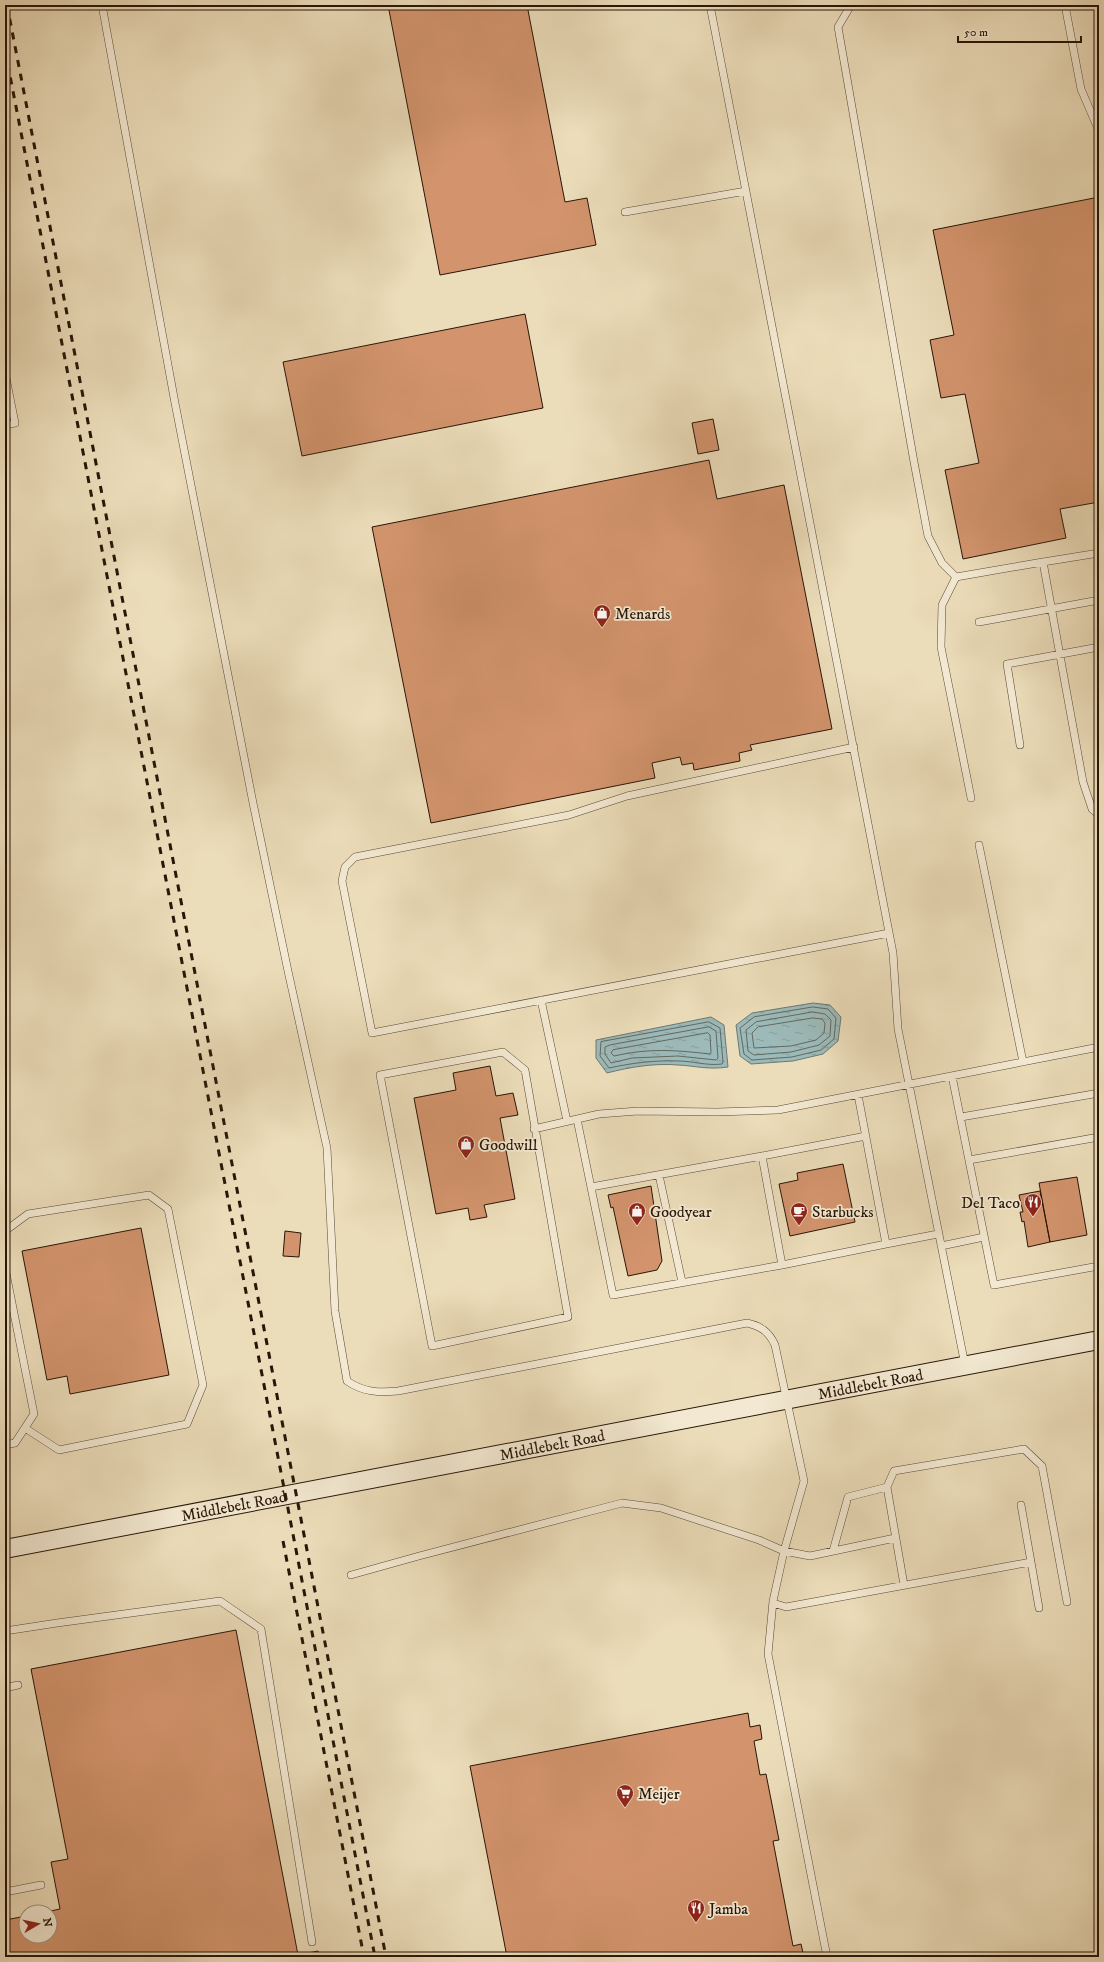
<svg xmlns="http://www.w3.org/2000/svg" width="1104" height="1962" font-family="'IM FELL DW Pica',serif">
<defs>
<pattern id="water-ripples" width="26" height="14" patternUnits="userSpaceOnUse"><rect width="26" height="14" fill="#9cbab9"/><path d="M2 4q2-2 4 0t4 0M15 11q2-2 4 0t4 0" fill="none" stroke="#869f9e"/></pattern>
</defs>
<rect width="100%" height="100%" fill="#ecddba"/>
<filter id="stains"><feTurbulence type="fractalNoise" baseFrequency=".005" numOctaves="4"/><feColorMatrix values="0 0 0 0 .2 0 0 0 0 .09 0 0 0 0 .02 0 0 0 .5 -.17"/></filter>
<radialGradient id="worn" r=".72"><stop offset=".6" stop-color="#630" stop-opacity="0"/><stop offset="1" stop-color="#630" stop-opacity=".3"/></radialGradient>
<path fill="url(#water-ripples)" stroke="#6e7872" d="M813,1003l17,2 11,12 -3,24 -15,13 -30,7 -42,3 -11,-8 -4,-31 16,-12z
M711,1017l13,8 4,42c-20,3 -31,-1 -50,-2 -24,-2 -48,2 -71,8l-11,-15v-18z"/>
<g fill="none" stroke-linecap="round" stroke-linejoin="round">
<path stroke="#626860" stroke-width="1" d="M813,1007l15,2 8,9 -2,21 -13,11 -29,7 -40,3 -8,-6 -4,-26 14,-11z
M813,1012l12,2 6,6 -1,16 -11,9 -28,7 -37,3 -6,-4 -2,-21 10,-8z
M813,1018l9,1 3,4 -1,10 -8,7 -25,6 -37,2 -2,-15 6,-6z
M709,1022l11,6 3,34 -1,2c-15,2 -29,-3 -44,-3 -23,-1 -46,2 -69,7l-9,-12 1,-14z
M709,1027l7,4 2,27 -2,2 -38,-4 -46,2 -21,5 -6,-9v-7l5,-2z
M708,1033l2,2 1,17 -1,2c-35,-4 -62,-6 -96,2l-3,-3 2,-3z"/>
</g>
<path fill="#d3946d" stroke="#281507" d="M388,5h139l38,197 22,-4 9,47 -156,30z
M1099,197v305l-39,7 6,29 -103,21 -18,-89 34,-7 -14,-69 -24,4 -11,-58 24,-5 -21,-105z
M525,314l18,94 -241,48 -19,-94z
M713,419l6,31 -21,4 -6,-31z
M709,460l8,39 67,-14 48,244 -82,16 2,5 -13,3 1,8 -46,9 -1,-7 -11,2 -2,-8 -28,6 3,15 -224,45 -59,-296z
M490,1066l6,30 17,-3 5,22 -18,3 15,81 -31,6 3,12 -17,3 -2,-12 -32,6 -22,-116 42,-8 -3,-17z
M843,1164l12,58 -65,14 -11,-52 19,-4 -1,-7z
M1077,1177l10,58 -37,7 -11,-59z
M651,1186l11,75 -5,9 -29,6 -15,-69 -2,1 -3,-13z
M1040,1191l10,51 -22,5 -4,-26 -2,1 -2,-10h3l-4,-17z
M141,1228l28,147 -99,19 -3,-18 -20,4 -25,-129z
M285,1231l16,2 -2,24 -16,-1z
M236,1630l62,325 20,-4 2,6h-315v-37l21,-4v20h24v-24h-4l14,-3 -9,-47 17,-3 -37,-190z
M748,1713l2,14 10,-2 2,14 -8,2 6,34 6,-1 13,66 -6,1 20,105 8,-2 3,13h-297l-37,-191z"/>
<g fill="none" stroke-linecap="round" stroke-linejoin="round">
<g stroke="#594734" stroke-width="8">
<path id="lane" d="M102,5l73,398 78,400 35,168 39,177 8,163 12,70c16,11 32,12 51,10l349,-68c14,3 22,9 28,22l29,136 -20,70 -11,50 -5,53 59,303
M710,5l183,948 5,76 67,336
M851,5l-13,22 76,435 14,74 14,27 14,14 87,-15 40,220 9,27 7,6
M1065,5l16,84 18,42
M625,212l121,-21
M5,373l10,50 -10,2
M1043,562l56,-9
M956,577l-14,28 -1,42 30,151
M979,622l120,-22
M1020,745l-13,-81 92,-17
M854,747l-227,49 -58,19 -214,42 -10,10 -3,14 30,152 517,-100
M979,845l44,217
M541,1000l26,121
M503,1052l22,18 43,247 -136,29 -52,-271z
M952,1076l42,209 105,-19
M858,1095l28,149 52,-10
M961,1117l138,-24
M577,1119l36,176 169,-30
M534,1129l65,-15 39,-3 79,1 61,-2 321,-63
M866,1136l-104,20 20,109 104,-21
M969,1160l130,-23
M659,1175l23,107
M591,1187l171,-31
M5,1231l23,-17 121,-19 19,14 35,176 -16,39 -128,26 -34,-22
M941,1246l43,-9
M5,1268l29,146 -19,29 -10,2
M1021,1505l10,57
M833,1551l15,-54 39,-10
M351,1575l68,-19 203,-53 39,5 98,32 25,11 26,5 85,-18
M904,1585l-17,-98 7,-16 130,-22 18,17 25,136
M773,1603l13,4 245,-45 8,46
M5,1631l52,-8 163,-22 41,28 51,313
M5,1688l13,-3
M5,1892l36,-7"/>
</g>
<g stroke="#281507" stroke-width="20">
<g id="secondary">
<path id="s1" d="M5,1549l1094,-209"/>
</g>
</g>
<use href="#lane" stroke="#f3e9d2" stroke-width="7"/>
<use href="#secondary" stroke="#f3e9d2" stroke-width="18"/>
<path stroke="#281507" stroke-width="3" stroke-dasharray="7 7" stroke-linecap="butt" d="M7,5l379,1952
M5,50l370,1907
M283,1541l81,416"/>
</g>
<defs>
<g id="shop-pin" transform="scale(0.9)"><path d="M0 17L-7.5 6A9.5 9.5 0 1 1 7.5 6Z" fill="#8f2418" stroke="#f3e9d2"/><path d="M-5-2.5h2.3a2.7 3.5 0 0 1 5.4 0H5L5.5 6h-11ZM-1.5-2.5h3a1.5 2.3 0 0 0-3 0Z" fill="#fff"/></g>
<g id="restaurant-pin" transform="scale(0.9)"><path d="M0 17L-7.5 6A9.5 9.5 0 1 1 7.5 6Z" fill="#8f2418" stroke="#f3e9d2"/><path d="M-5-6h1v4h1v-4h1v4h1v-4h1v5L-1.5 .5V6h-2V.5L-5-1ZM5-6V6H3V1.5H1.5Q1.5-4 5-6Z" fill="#fff"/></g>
<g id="cafe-pin" transform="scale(0.9)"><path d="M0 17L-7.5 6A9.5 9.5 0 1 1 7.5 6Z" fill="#8f2418" stroke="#f3e9d2"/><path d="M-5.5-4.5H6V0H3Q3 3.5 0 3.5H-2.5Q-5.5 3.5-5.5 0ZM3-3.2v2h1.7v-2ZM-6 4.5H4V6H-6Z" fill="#fff"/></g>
<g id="supermarket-pin" transform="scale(0.9)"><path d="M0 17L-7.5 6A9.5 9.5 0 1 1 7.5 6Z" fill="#8f2418" stroke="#f3e9d2"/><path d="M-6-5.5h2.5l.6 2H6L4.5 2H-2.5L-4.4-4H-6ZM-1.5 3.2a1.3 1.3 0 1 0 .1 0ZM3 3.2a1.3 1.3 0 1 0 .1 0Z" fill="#fff"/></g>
</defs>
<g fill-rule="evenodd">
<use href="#shop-pin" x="602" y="613"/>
<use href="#shop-pin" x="466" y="1144"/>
<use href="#restaurant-pin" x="1033" y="1202"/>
<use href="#shop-pin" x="637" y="1211"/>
<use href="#cafe-pin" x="799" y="1211"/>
<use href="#supermarket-pin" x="625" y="1793"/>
<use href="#restaurant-pin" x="696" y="1908"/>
</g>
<g text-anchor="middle" stroke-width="3.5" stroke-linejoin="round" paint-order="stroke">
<g font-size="16" fill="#281507" stroke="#f3e9d2" text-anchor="start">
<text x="615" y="619">Menards</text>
<text x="479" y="1150">Goodwill</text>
<text x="1020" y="1208" text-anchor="end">Del Taco</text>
<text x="650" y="1217">Goodyear</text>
<text x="812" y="1217">Starbucks</text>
<text x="638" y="1799">Meijer</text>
<text x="709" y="1914">Jamba</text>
</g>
<g font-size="16" fill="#281507" stroke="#f3e9d2">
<text dy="6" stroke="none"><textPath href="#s1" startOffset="881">Middlebelt Road</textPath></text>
<text dy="6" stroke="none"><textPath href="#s1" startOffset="557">Middlebelt Road</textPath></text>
<text dy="6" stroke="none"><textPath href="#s1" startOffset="233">Middlebelt Road</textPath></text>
</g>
</g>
<rect width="1104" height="1962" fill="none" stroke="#ecddba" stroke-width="20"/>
<rect x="6" y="6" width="1092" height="1950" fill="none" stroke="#281507" stroke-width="2"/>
<rect x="10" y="10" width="1084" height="1942" fill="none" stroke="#281507"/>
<g transform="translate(38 1924) rotate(81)"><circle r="19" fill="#f3e9d2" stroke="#a29481"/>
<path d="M0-3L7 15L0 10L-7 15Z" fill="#8f2418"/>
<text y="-6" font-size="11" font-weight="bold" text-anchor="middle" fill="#281507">N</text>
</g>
<path d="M958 36v6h123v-6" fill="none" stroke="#281507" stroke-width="2"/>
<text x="964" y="36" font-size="12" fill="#281507" stroke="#f3e9d2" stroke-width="3" paint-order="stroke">50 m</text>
<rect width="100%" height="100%" filter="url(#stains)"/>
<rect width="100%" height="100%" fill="url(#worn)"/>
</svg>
